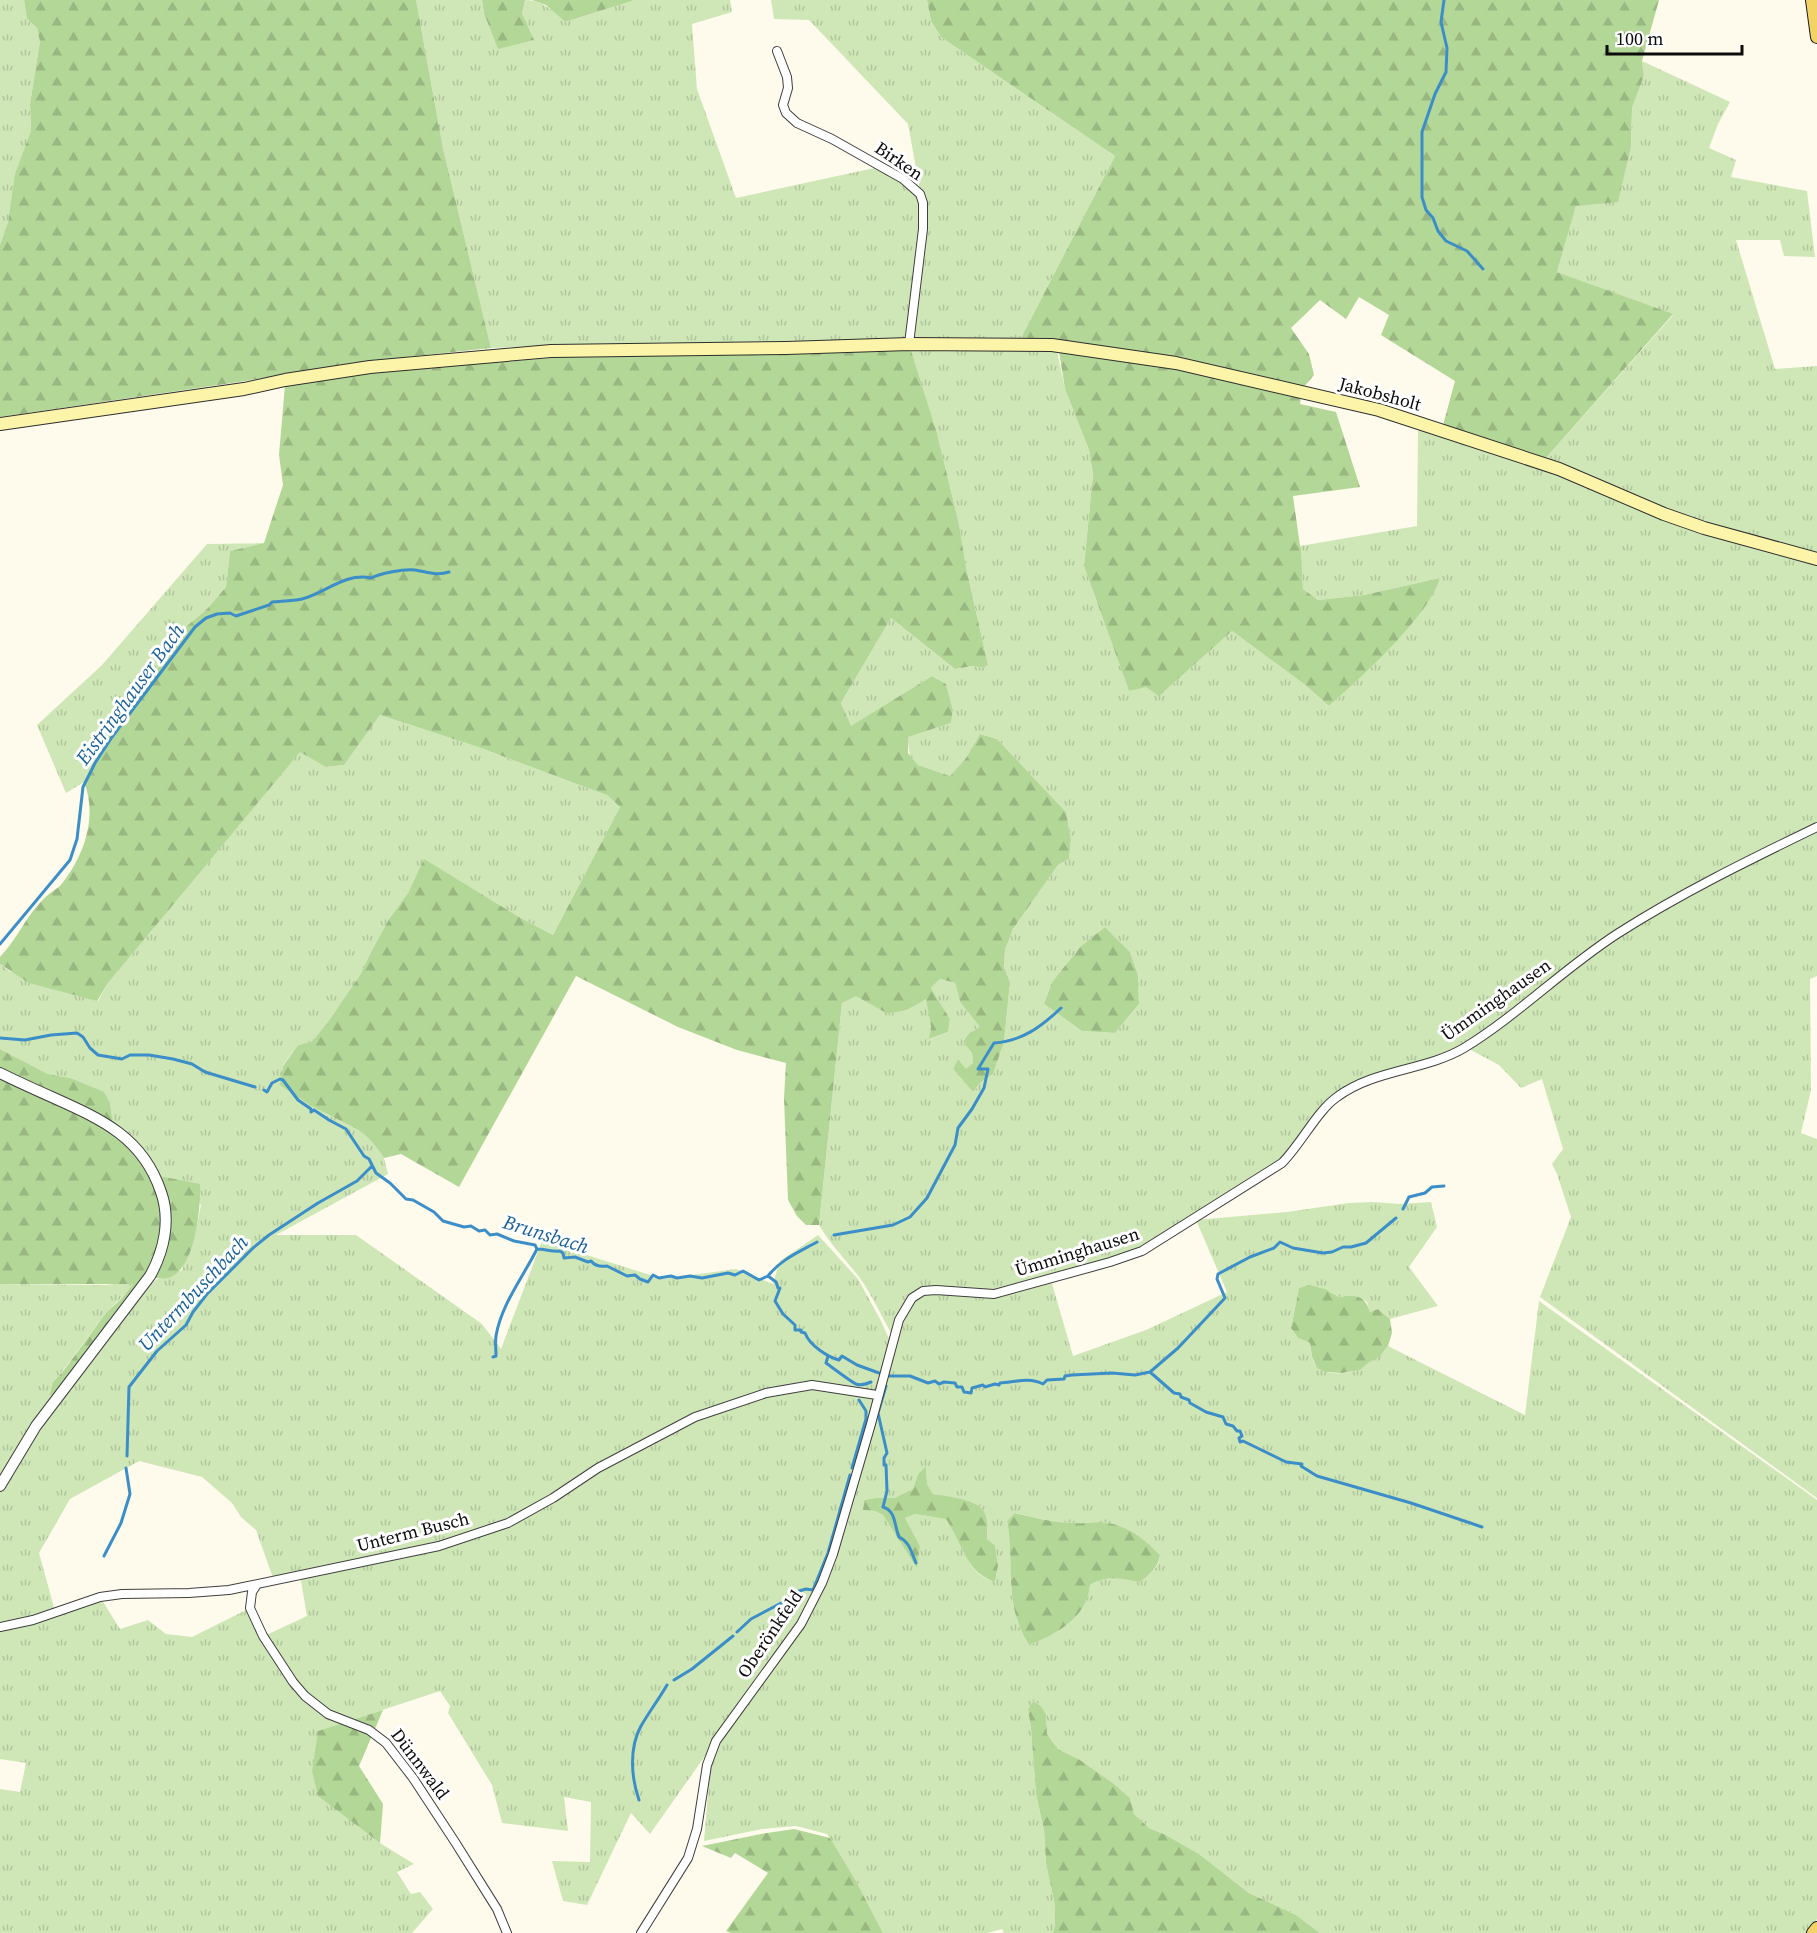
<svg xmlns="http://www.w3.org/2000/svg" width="1817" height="1933" font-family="'Source Serif 4',serif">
<defs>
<pattern id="grass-tufts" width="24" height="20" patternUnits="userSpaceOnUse" patternTransform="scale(1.5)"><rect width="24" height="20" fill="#cfe7b7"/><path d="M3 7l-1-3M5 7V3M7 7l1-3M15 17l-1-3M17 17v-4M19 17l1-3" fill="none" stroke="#b1c59c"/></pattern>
<pattern id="forest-firs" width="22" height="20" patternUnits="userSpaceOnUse" patternTransform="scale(1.5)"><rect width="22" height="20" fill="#b3d797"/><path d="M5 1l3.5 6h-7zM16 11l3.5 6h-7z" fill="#99b781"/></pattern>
</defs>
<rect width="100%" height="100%" fill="#fefbec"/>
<path fill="url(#grass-tufts)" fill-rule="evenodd" d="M0,0h24l3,19 10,9 3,13 -10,63 1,27 -19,69 -4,22 -8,23z
M416,0h66l2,13 38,1 3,-14c18,0 28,11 40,22l70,-22h95l2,12 -40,12 5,65 39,109 143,-31 41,23 -12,-66 -99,-104 -35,-1 -3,-19h156l4,21 10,16 174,119 -94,182 -427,6 -103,4 -48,-200z
M1642,61l88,41 -12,22 -9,24 27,12 -5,17 76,14 8,66 -31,-1 -4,-16h-44l39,129 42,-3v191l-113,-31 -159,-67 128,-144 -116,-43 19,-66 55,-60 1,-38 12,-32z
M995,349l62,2 8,38 24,61 4,24 -9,92 45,125 17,-5 14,9 72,-64 72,53 25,22c30,-26 100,-91 111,-128l-76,17 -46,5 -15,-11 -3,-43 117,-20 1,-95 3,-3h13l125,41 105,45 40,14 113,31v417l-7,3 1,111 -10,43 16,6v359l-277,-201 31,-80 -14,-43 -5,-10 11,-15 -21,-70 -21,9 -22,-23 -32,-17 24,-19 -37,23 -75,25 -30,12 -20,15 -37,48 -10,11 -140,88 -32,11 -116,32 -47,-3 47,4 57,-15 22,76 73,-26 81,-38 -31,-72 91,-8 62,-9 24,-1 27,2 31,-2 6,25 -28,40 29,39 -48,13 -12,-10 -8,3 -3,-10c-9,-7 -17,-7 -28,-5 -13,-8 -24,-13 -40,-9l-8,40 7,10 12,5c1,8 1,16 6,23 8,10 31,8 42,4 5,-1 7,-6 11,-9 10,-6 11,-5 19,-15l137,69 14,-114 278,199v419l-10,14h-487l-24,-18 -47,-22 -50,-39 -33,-19 -17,-7 -15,-14 -4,-16 -17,-15 -33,-23 -22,-11 -11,-15 -1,-20 -5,-8 -8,-5 -5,8 3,20 5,65 8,36 2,34 9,41v20l-2,8h-49l-2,-4 -15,4h-104l-27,-52 -29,-47 -31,-8 -34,3 -58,12 7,-84 7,-15 69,-95 27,-42 21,-50 38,-130 21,-78 5,-27 14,-22 10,-7 -8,2c-14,16 -18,24 -21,45 -12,-20 -21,-42 -35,-61 -13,-17 -29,-33 -40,-52l23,-222 14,-8 32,19 19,-4 19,-12 5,29 -1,12 18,-7 2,-13 -19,-31 9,-9 15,4 5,19 20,25 -11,6 -6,9 9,11 1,10 -7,7 -8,-11 -5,10 20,23 7,-9 13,-9 11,-32 6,-60 -6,-15 1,-17 8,-21 45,-64 11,-6 2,-19 -5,-28 -69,-73 -17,-5 -14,24 -16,18 -32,-11 -8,-9 -3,-19 44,-14 2,-13 -7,-26 -14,-8 -81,51 -10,-24 50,-85 64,51 18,-3 10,2 5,-3 -22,-98 -7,-43 -22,-91 -26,-83zM1105,927l25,25 8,23 1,29 -24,29 -33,-2 -38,-27 8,-22 29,-36zM926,1466l1,18 6,10c14,2 42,5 50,16 6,8 4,20 4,29l8,6 3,21 -3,16c-29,-8 -34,-40 -48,-63l-32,-5 -10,4 15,28 -3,21 -34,-52 -8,-4 -12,-1 1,-10 12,-2h18l19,-9 5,-15zM1016,1513c19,5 40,10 60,10 8,1 16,-1 24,-1 25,1 44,16 60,33 0,12 -11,20 -20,27 -19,-4 -33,-8 -50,3 -2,32 -34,50 -61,60 -26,-39 -14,-82 -22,-124z
M264,543l-34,8 -4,36 -19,22 -25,21 -12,26 -38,39 -23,39 -7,17 -18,31 -18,11 -29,-68 65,-60 105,-121z
M380,715l101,33 101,38 25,9 13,12 -67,128 -34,-18 -95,-57 -16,33 -19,26 -18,33 -11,23 -30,44 -18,24 -14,2 -15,20 -2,20 47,30 26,11 19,15 11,17 4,16 -112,61h80l126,89 19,25 41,-108 121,38 73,-10 37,15 7,-23 38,-26 40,44 22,40 10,22 -14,51 -63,-11 -120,33 -185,106 -72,24 -163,34 -17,-48 -15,-13 -9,-14 -30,-26 -63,-16 -69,38 -31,54 16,58 -55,14v-135l27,-44 111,-150 19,-17h5l20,-9 14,-40 5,-25 -42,-29 -46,-53 -3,-20 -40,-25 -22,-4 -48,-25v-85l9,7 89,30 10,-18 192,-232 26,16 18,-2z
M123,1283h11c-9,12 -20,21 -29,32 -18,21 -33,46 -52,67l2,16 -55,82v-196l106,1z
M812,1385l65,10 -44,159 -21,50 -162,230 -19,-21 -44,92 -24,-4 -11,-40 38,1 1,-60 -27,-5 4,34 -66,-8 -10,-38 -44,-72 2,-7 -10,-15 -121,40v65l61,47 34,21 -17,8 14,22 9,-2 13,17 -21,24h-412v-144l20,3 6,-29 -26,-4v-130l100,-32 20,32 28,-9 18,14 26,3 58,-29 14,28 43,-20 -7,-41 139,-29 69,-23 187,-106z"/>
<path fill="url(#forest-firs)" d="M24,0h392l27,148 48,200 -140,15 -112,19 -239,35v-172l8,-23 7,-48 16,-43 -1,-27 10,-63 -3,-13 -10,-9z
M482,0h43l-3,14 12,26 -36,9 -14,-36z
M532,0h103l-70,22 -19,-17z
M927,0h732l-17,61 2,15 -12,32 -1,38 -13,56 -42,4 -19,66 116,42 -128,145 -102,-34 12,-44 -74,-46 8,-20 -30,-18 -13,22 -26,-19 -29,28 18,26 5,21 -12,14 -2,15 36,8 24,75 -67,9 8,57 2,36 15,11 46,-5 76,-17c-11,38 -80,101 -111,128l-25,-22 -72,-53 -73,65 -13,-9 -17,4 -45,-125 9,-92 -4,-24 -24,-61 -8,-50 -36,-1 94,-182 -174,-119 -10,-16z
M911,350l26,83 22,91 7,43 22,98 -5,3 -10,-2 -18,3 -64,-51 -50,85 10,23 81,-50 14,8 7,26 -2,13 -43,14v16l10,12 32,11 16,-18 14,-24 17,5 69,73 5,28 -2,19 -11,6 -45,64 -8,21 -1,17 6,15 -6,60 -11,32 -13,9 -7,9 -20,-23 5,-10 8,10 7,-6 -1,-10 -9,-11 6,-9 11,-6 -20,-25 -5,-19 -15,-4 -9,9 19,31 -2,13 -19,7 2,-12 -5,-28 -19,11 -19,4 -32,-18 -14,7 -23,222h-13l-9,-9 -9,-16 -4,-102 2,-35 -49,-13 -59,-23 -102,-51 -117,211 -58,-33 -17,4c-18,-28 -27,-29 -55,-43 -17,-8 -33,-19 -49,-30l3,-19 15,-21 14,-3 18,-23 30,-44 11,-23 18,-33 19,-26 16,-34 95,58 34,18 67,-128 -13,-12 -25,-9 -101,-38 -101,-33 -36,50 -18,2 -26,-15 -192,231 -11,18 -68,-18 -29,-19v-7c14,-15 21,-30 33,-46 4,-5 10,-12 16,-17 3,-3 8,-5 11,-8 24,-29 38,-69 24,-104l18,-31 7,-17 23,-40 38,-38 12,-26 25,-21 19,-22 4,-36 34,-8 19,-58 -4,-30 6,-70 97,-13 215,-18z
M1105,927l25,25 8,23 1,29 -24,29 -33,-2 -38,-27 8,-22 29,-36z
M0,1049l48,25 22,4 34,14 6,11 3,20 46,53 41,8c1,27 -6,111 -50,92l-92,123 -8,-4 3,-13 11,-12 42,-57 14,-13 13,-16h-133z
M1309,1285l16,4 14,8c17,-3 26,-2 31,15l8,-3 12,10 2,14 -4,13 -9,11 -10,5 -9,8 -18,3 -17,-1 -8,-4 -5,-11 -2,-14 -12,-5 -7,-10 8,-40z
M926,1466l1,18 6,10c14,2 42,5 50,16 6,8 4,20 4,29l8,6 3,21 -3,16c-31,-11 -32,-38 -49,-63l-31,-5 -10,4 15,28 -3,22 -34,-53 -8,-4 -12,-1 1,-10 12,-2h18l19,-9 5,-15z
M1015,1513c20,5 41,10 61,10 8,1 16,-1 24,-1 25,1 44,16 60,33 -1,12 -11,20 -20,27 -18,-3 -33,-8 -50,3 -2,32 -34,50 -61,60 -26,-40 -14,-81 -22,-124z
M1033,1701l8,5 5,8 1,20 11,15 22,11 33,23 17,15 4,16 15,14 17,7 33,19 50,39 47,22 24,18h-267l2,-8v-20l-9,-41 -2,-34 -8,-36 -5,-65 -3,-20z
M383,1710l-24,56 24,38 -3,39 -62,-47 -6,-25 6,-40z
M794,1829l36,9 26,43 27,52h-152l-5,-2 42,-58 -33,-20 -4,5 -29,-12 59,-12z"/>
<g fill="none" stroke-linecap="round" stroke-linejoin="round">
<path stroke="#3c8ec8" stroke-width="3" d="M1444,0l-3,22 6,26 -1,24 -11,22 -13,38v65l4,13 7,8 5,13 8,10 21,10 16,18
M0,944l70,-84 7,-21 6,-52 12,-24 17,-26 83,-110 11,-9 11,-4 13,-1 6,3 33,-11 3,-3c10,-1 20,-1 30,-3 23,-6 44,-27 69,-21 11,-5 31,-9 44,-8 13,2 21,6 34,2
M0,1038l25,2 26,-5 26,-2 6,4 7,11 8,7 24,4 8,-4h19l24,4 19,5 13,8 50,15
M264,1090l3,2 5,-9 8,-4 3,1 15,20 13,9v3l3,-2 15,10 17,9 18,27 5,3 7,14 14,10 16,16 7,1 21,12 9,9 21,6 7,-1 8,5 6,-1 5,5 7,-1 17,7 21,4 2,4c9,0 15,3 23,2l3,2 1,5 11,-1 13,5 3,-1c4,5 10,6 16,5l20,10 8,-1 5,4 8,3 5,-7 6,3 12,-2 6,2 13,-2 12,2 26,-5 7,2 8,-4 16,9 9,-4 8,6 2,6h2l-5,13 8,13 12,11v5h6v2l4,1c5,13 23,24 34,27l3,-4 15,9 22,8
M1403,1209l6,-12 16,-4 7,-6 12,-1
M834,1235l59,-10 17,-8 17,-19 28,-53 3,-17 14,-19 12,-21 4,-19h-10l16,-26c28,-2 47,-16 67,-35
M768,1276c12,-16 31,-24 49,-34
M828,1356l-2,7c7,5 24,18 30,21 5,2 10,0 15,-2
M493,1357l3,-1c0,-7 -1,-13 0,-20 5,-31 27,-59 41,-87
M1150,1372l24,21 6,1 1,3 8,3 1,3 16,9 17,5 3,7 7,2 4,5h3l2,5 -3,2 1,4 3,-1 43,21 16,2 -1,2 16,10 94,27 71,24
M889,1376h21l18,7 7,-2 4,3 5,-2 11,1 2,4h5l2,5 7,1 1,-5 11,-3 2,2 10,-3 4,1 1,-2c15,-1 29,-6 43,1l4,-4 17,-1 1,-3 7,-1 40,-2 23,2 15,-3 28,-24 47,-50 -8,-19 1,-5 32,-17 24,-9 6,-6 13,6 30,5 9,-1 11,-5h8l15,-4 30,-25
M886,1386l-8,27 9,40 -3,5v7h2l1,26 -4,16c13,4 11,18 16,30 11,5 12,15 17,26
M127,1456l2,-69 28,-36 29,-26 7,-13 14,-18 46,-46 16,-13 49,-32 39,-22 15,-15
M852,1468l14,-49v-8l-7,-11
M104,1556l17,-33 9,-29 -4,-26
M737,1632l14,-13 34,-18 14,-10 7,-2 7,1 15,-37 22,-78
M674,1680l18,-11 41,-33
M639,1800c-8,-23 -10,-52 2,-74 8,-14 18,-27 26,-41"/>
<g stroke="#3f3f3f" stroke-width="10">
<path id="minor" d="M777,51l10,26 1,11 -5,17 3,8 11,10 35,16 71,40 17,15 3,9v26l-14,115
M256,1586l-4,6 -2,16 13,28 30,46 12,14 23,18 41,16 17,13 27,35 42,64 42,67 10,24
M0,1627l33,-7 67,-23 22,-3 67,-1 40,-3 210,-44 69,-23 45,-25 45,-30 97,-51 71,-24 46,-8 65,10
M641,1933l47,-75 9,-29 10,-64 9,-24 85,-117 21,-41 11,-29 38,-130 28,-104 13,-22 11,-7 13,-1 58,4 116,-32 32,-11 140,-88c19,-19 35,-52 55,-66 37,-28 88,-26 127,-49 54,-33 99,-79 153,-114 64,-41 132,-74 200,-107"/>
</g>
<g stroke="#3f3f3f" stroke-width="12">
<path id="tertiary" d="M0,1073c18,9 36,17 54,25 49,22 89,40 107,94 10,28 3,59 -11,84l-114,150 -36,60"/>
</g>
<g stroke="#2e2e2e" stroke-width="14">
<path id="secondary" d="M0,424l244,-35 41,-9 85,-13 181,-16 235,-3 123,-4 143,1 124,18 203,47 180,59 105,45 40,14 113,31"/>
</g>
<g stroke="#1d1d1d" stroke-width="14">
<path id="primary" d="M1812,0l5,37
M1813,1933l4,-5"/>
</g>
<use href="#minor" stroke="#fff" stroke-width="8"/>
<use href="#tertiary" stroke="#fff" stroke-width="10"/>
<use href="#secondary" stroke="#fcf4a9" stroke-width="12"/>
<use href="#primary" stroke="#f3d366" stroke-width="12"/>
</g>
<g text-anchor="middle" stroke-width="6" stroke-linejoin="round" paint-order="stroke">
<g font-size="18" fill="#0c0c0c" stroke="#fff">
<text transform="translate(899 161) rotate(34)" y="6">Birken</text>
<text transform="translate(1380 394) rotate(15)" y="6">Jakobsholt</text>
<text transform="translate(1496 1000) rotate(-35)" y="6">Ümminghausen</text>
<text transform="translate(1077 1252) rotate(-17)" y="6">Ümminghausen</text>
<text transform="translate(413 1532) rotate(-14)" y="6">Unterm Busch</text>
<text transform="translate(770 1634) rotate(-56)" y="6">Oberönkfeld</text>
<text transform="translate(420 1764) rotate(53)" y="6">Dünnwald</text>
</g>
<g font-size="20" font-style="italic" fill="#1a6099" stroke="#fff">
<text transform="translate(130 694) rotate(-54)" y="7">Eistringhauser Bach</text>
<text transform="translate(546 1234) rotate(17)" y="7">Brunsbach</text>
<text transform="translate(193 1293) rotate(-47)" y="7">Untermbuschbach</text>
</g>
</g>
<path d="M1607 45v9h135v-9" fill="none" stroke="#0c0c0c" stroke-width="3"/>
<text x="1616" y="45" font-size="18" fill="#0c0c0c" stroke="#ffffff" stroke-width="4.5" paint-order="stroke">100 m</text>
</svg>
